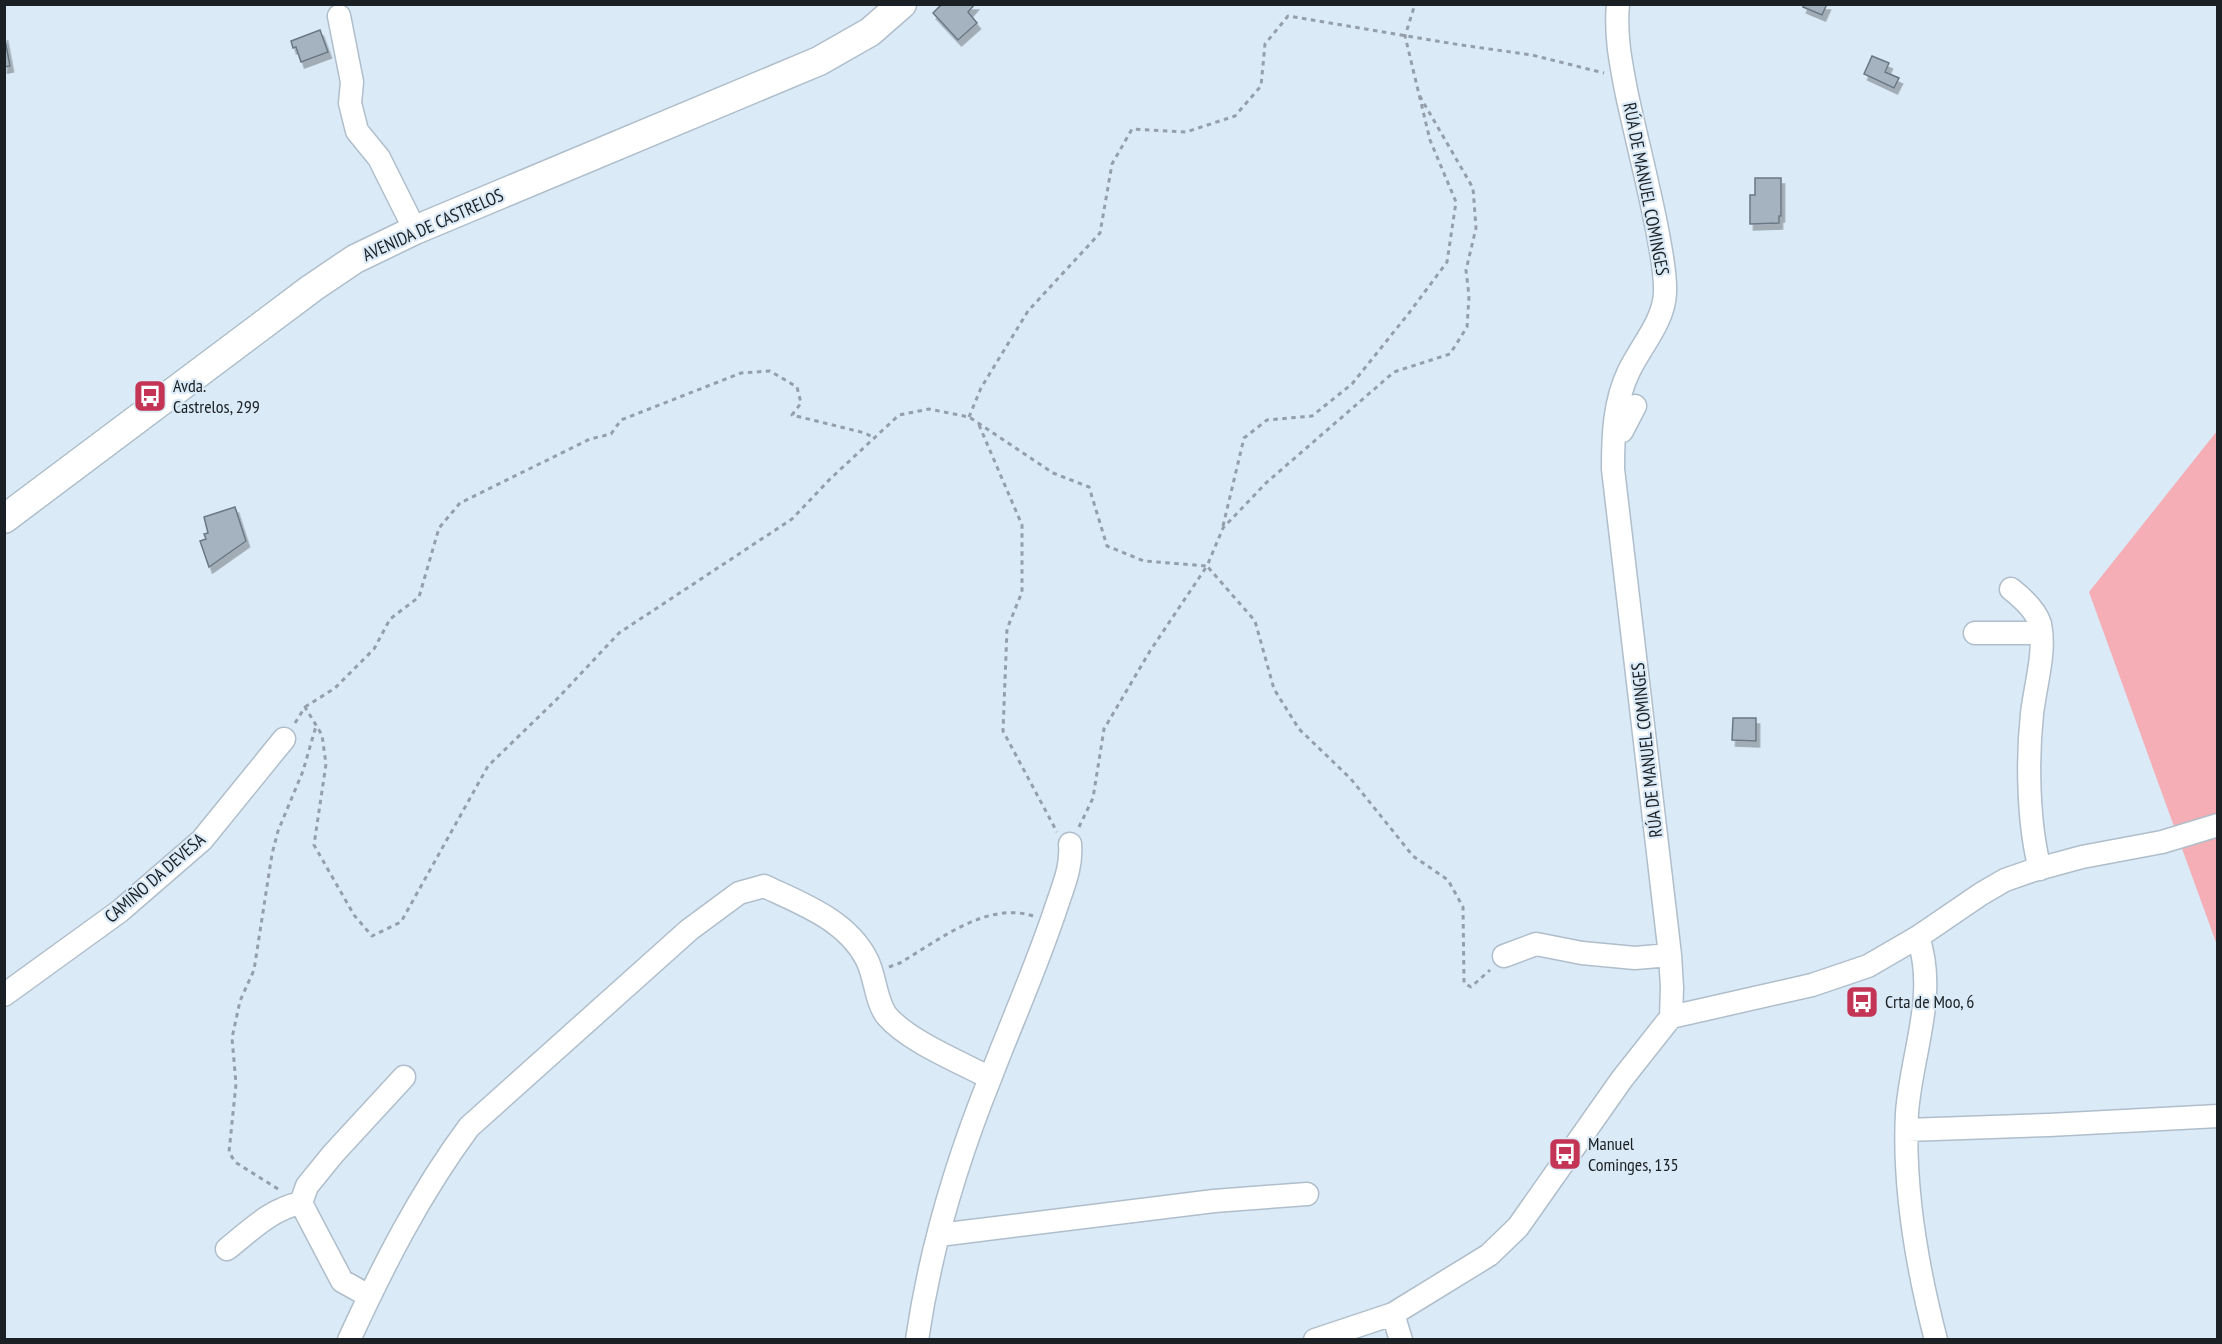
<svg xmlns="http://www.w3.org/2000/svg" width="2222" height="1344" font-family="'PT Sans Narrow',sans-serif">
<defs>
<filter id="shadow"><feDropShadow dx="3.5" dy="6" stdDeviation="0" flood-color="#0004"/></filter>
</defs>
<rect width="100%" height="100%" fill="#dbeaf7"/>
<path fill="#f5aeb5" d="M2217,431v514l-128,-353z"/>
<path fill="#a4b3bf" stroke="#6b7884" stroke-width="1.5" filter="url(#shadow)" d="M942,4h33l-7,8 9,11 -19,17 -25,-27z
M1804,4h23l-5,11 -19,-8z
M320,30l8,22 -27,10 -5,-15 -3,1 -2,-7z
M4,34l6,32 -6,1z
M1872,56l17,7 -4,9 14,6 -5,10 -30,-14z
M1755,178h26v38h-2v7l-29,1v-29h5z
M235,507l11,34 -37,26 -9,-26 6,-2 -2,-5 4,-1 -4,-16z
M1733,718h23v23l-24,-1z"/>
<g fill="none" stroke-linecap="round" stroke-linejoin="round">
<g stroke="#afbeca" stroke-width="25">
<path id="minor" d="M339,16l13,66 -2,21 7,28 22,27 36,72
M1615,432l7,-1 13,-25
M2011,589c10,8 25,21 29,35 6,28 -5,62 -8,90 -5,46 -4,110 8,155
M1975,633h65
M1918,937c20,58 -7,118 -11,176 -4,76 10,154 29,227
M1504,956l32,-12 46,9 53,5 35,-3
M4,995l116,-84 82,-71 82,-101
M1671,1017l141,-32 56,-19 50,-29 63,-43 24,-14 26,-9 51,-14 80,-15 56,-17
M1907,1130l142,-5 169,-9
M939,1235l275,-34 93,-7
M227,1249c24,-19 44,-40 74,-46
M369,1296l-27,-15 -41,-78 6,-17 26,-32 71,-77
M1393,1314l8,26
M349,1340c34,-74 71,-147 120,-213l220,-197 50,-37 25,-7c38,18 83,34 103,74 8,15 9,43 20,56 21,25 73,46 103,62
M917,1340c13,-90 40,-180 74,-264 22,-57 47,-113 66,-171 7,-21 15,-39 13,-61
M1315,1340l78,-26 96,-59 29,-28 104,-148 49,-62 1,-30 -2,-32 -57,-486c0,-34 1,-67 16,-98 12,-25 35,-50 36,-78 1,-20 -4,-40 -7,-59 -9,-47 -21,-93 -31,-139 -6,-31 -12,-59 -9,-91"/>
</g>
<g stroke="#afbeca" stroke-width="31">
<path id="major" d="M4,519l308,-231 43,-29 60,-29 404,-169 51,-29 32,-28"/>
</g>
<path stroke="#949fa9" stroke-width="3" stroke-dasharray="4.5 4.5" stroke-linecap="butt" d="M969,417l12,-29 47,-77 72,-78 12,-69 20,-35 54,3 49,-16 26,-30 4,-42 23,-28 173,29 71,10 72,18
M979,425l43,100v67l-15,37 -4,102 54,101
M1223,526l21,-88 23,-18 45,-4 40,-32 57,-71 38,-51 9,-60 -26,-62 -25,-104 10,-32
M305,707l30,-19 39,-39 16,-30 29,-22 20,-69 21,-25 130,-64 21,-5 10,-14 120,-47 29,-2 27,16 4,16 -9,12 73,18 9,5
M295,723l10,-16 17,28 4,29 -12,81 40,70 18,21 29,-14 87,-156 70,-68 61,-65 173,-114 38,-40 69,-64 30,-6 40,8 84,56 36,14 18,59 37,15 63,5 16,-38 43,-45 128,-111 56,-18 17,-27 2,-31 -3,-26 10,-42 -3,-40 -55,-95
M1079,827l14,-29 11,-69 46,-78 57,-85 48,55 19,68 25,40 52,50 62,77 35,24 15,27 1,76 7,4 19,-17
M889,967l11,-4c39,-23 87,-62 133,-47
M278,1189l-43,-27 -6,-10 7,-68 -4,-46 8,-37 14,-31 18,-116 6,-23 25,-60 13,-45"/>
<use href="#minor" stroke="#fff" stroke-width="22"/>
<use href="#major" stroke="#fff" stroke-width="28"/>
</g>
<defs>
<g id="bus-square" transform="scale(1.725)"><rect x="-9" y="-9" width="18" height="18" rx="4" fill="#c43455" stroke="#dbeaf7"/><path d="M-5-6H5V4H4V6H2V4H-2V6H-4V4H-5ZM-3.5-4V0h7V-4ZM-3.5 1.2v1.5H-2V1.2ZM2 1.2v1.5H3.5V1.2Z" fill="#fff"/></g>
</defs>
<g fill-rule="evenodd">
<use href="#bus-square" x="150" y="396"/>
<use href="#bus-square" x="1862" y="1002"/>
<use href="#bus-square" x="1565" y="1154"/>
</g>
<g text-anchor="middle" stroke-width="4.5" stroke-linejoin="round" paint-order="stroke">
<g font-size="18" fill="#1a2024" stroke="#dbeaf7">
<text transform="translate(1646 189) rotate(79)" y="6">RÚA DE MANUEL COMINGES</text>
<text transform="translate(433 225) rotate(-24)" y="6">AVENIDA DE CASTRELOS</text>
<text transform="translate(1647 750) rotate(-96)" y="6">RÚA DE MANUEL COMINGES</text>
<text transform="translate(155 878) rotate(-41)" y="6">CAMIÑO DA DEVESA</text>
</g>
<g font-size="18" fill="#1a2024" stroke="#dbeaf7" text-anchor="start">
<text x="173" y="392">Avda.<tspan x="173" dy="21">Castrelos, 299</tspan></text>
<text x="1885" y="1008">Crta de Moo, 6</text>
<text x="1588" y="1150">Manuel<tspan x="1588" dy="21">Cominges, 135</tspan></text>
</g>
</g>
<rect width="2222" height="1344" fill="none" stroke="#1a2024" stroke-width="12"/>
</svg>
